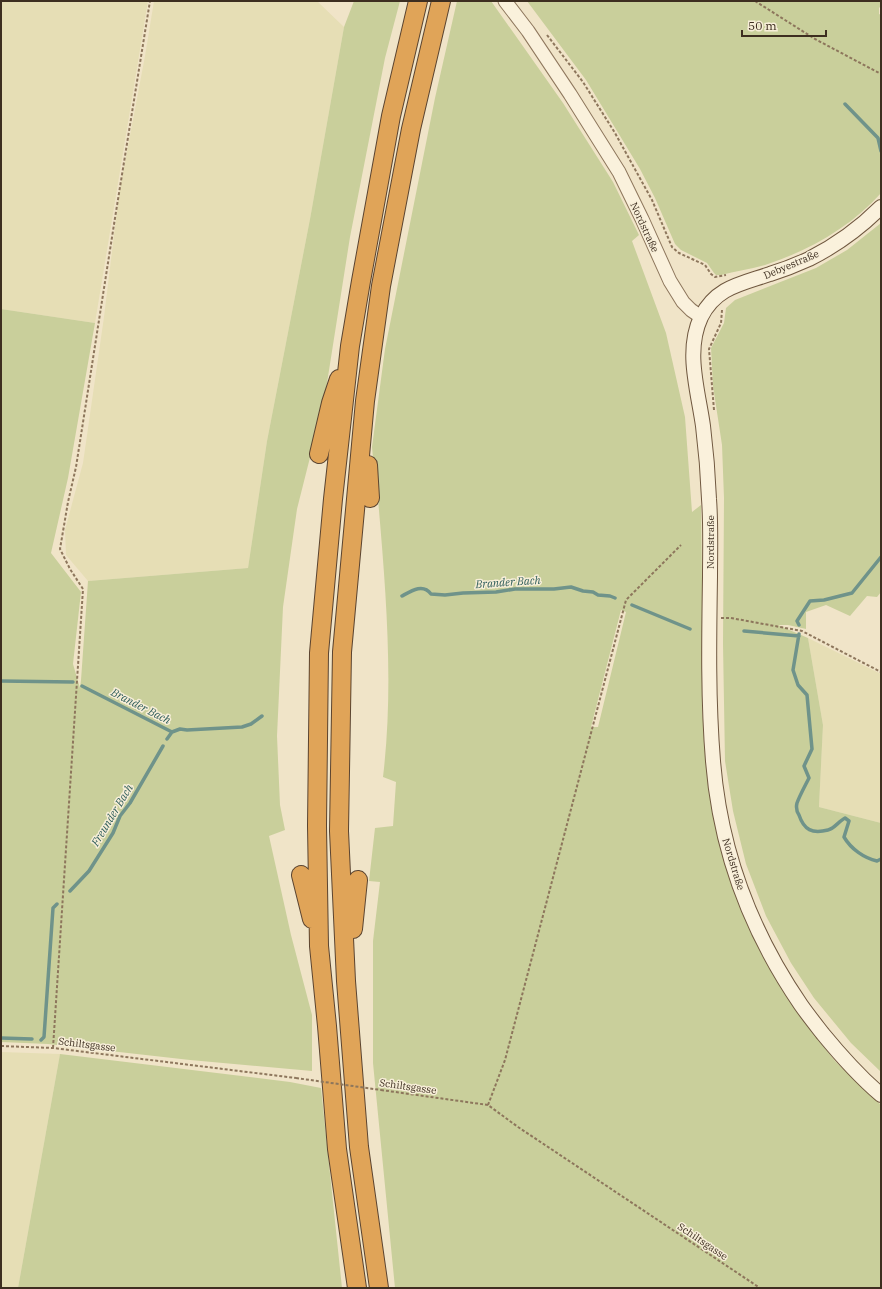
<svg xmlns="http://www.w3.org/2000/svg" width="882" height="1289" font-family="'IBM Plex Serif',serif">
<rect width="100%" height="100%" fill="#f0e4c8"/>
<path fill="#e6deb5" d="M1,1h147l-53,322 -94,-14z
M154,1h163l27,26 -34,192 -43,222 -19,127 -160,13 -22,-26 -1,-25 18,-67 21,-146 15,-123 26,-138z
M808,638l73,36v149l-62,-16 4,-82z
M1,1052l59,2 -42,234h-17z"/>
<path fill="#c9cf9b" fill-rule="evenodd" d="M354,1h46l-15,57 -35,179 -26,165 -27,107 -14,98 -6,129 3,69 5,25 -16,6 22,99 21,80v56l-122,-11 -142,-16 -47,-2v-733l94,14 -27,155 -17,75 30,39 -8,72 7,24 1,-8 7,-99 160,-13 19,-127 43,-222 34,-192z
M457,1h34l72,102 50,79 26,53 -7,6 34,92 19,84 7,95 9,-7 2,150 -1,52 4,56 7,52 15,57 21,54 25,49 22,36 39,50 46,44v183h-486l-22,-225v-122l7,-59 -11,-1 6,-53 18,-2 3,-44 -13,-5c11,-92 3,-185 -5,-278l-2,-7 -4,-45 13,-98 50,-251zM621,610l5,2 -28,115h-7z
M527,1h354v5l-2,2v6l2,1v178c-29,33 -71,57 -113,71 -15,5 -32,7 -47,11h-5l-2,-2 -7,-10 -26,-13 -6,-6 -20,-46 -15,-29 -23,-38 -31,-51z
M881,223v369l-4,5 -10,-1 -17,20 -24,-11 -20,7v17l-18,-4h-10l30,13 15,87 -4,82 62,16v249l-30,-29 -37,-45 -23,-35 -25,-47 -20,-52 -13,-53 -8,-50 -2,-117 1,-146 -2,-53 -9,-59 -2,-38 13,-25 2,-15 9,-8 81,-32 31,-18z
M60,1054l230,28 31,6 21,200h-324z"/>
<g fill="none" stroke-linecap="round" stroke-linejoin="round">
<path stroke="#6f938a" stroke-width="3.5" d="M845,104l33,34 3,13
M402,596c9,-5 21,-13 29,-2l14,1 18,-2 33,-1 19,-3h39l17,-2 12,4 10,1 5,3 12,1 5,2
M632,605l58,24
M799,625l-2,-4 13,-20 14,-1 28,-7 29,-36
M744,631l55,5
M799,634l-6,36 5,15 9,10 5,54 -8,17 5,12c-4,8 -9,17 -12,25 -1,4 0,9 2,12 5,15 13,19 29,15 6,-1 11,-9 17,-12l4,3 -5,16c7,12 20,21 33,24l4,-2
M1,681l72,1
M82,686l90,46 8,-3 7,1 55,-3 9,-3 11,-8
M167,739l5,-7
M70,891l19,-20 24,-38 7,-17 10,-13 33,-57
M1,1038l31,1
M41,1040l3,-3 9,-129 4,-4"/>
<g stroke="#8d765c" stroke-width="15">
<path id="tertiary" d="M505,1l23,30 42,63 49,78 23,47 28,62 13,21 8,8 10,7"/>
</g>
<g stroke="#6f573f" stroke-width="16">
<path id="secondary" d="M881,207c-21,21 -46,39 -72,52 -13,6 -26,11 -39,15 -29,10 -54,13 -69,43 -16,34 -3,73 2,109 3,24 5,48 6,73 2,26 1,52 1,78 -1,62 -2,123 3,184 7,88 38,171 88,244 7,10 15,20 22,29 18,22 37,43 58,61"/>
</g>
<g stroke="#5b4430" stroke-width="20">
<path id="motorway" d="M319,454l12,-51 8,-24
M368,465l2,33
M301,875l11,44
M353,929l5,-49
M357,1288l-20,-139 -10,-123 -8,-80 -2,-120 2,-173 14,-154 17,-153 11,-65 30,-165 27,-115
M379,1288l-20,-141 -13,-166 -7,-150 3,-179 23,-251 16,-115 30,-157 30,-128"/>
</g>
<path stroke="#8d765c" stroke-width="2" stroke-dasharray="3 2" stroke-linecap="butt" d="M755,1l60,38 66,35
M547,35l36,47 32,51 37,67 20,47 7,6 26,12 6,9 4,3 11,-2
M714,410l-5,-61 12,-26 1,-13
M721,618h10l71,13 79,41
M1,1046l52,2 243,30
M53,1048l30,-459 -13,-20 -10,-20 8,-47 8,-35 39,-249 35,-217
M381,1090l107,15 30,22 242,161
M488,1105l17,-45 121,-460 55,-55"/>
<use href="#tertiary" stroke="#faf1dc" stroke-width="13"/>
<use href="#secondary" stroke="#faf1dc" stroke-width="14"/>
<use href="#motorway" stroke="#e0a458" stroke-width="18"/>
<path stroke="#8d765c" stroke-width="2" stroke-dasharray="3 2" stroke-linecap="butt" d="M296,1078l85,12"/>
</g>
<g text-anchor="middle" stroke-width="3" stroke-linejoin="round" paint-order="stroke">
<g font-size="10" fill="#3d2e20" stroke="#f7eed8">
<text transform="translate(645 227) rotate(65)" y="4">Nordstraße</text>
<text transform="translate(791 264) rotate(-23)" y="4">Debyestraße</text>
<text transform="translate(710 542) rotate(-90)" y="4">Nordstraße</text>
<text transform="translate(734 864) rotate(73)" y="4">Nordstraße</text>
<text transform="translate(87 1044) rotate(7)" y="4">Schiltsgasse</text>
<text transform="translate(408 1086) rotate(8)" y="4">Schiltsgasse</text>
<text transform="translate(703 1241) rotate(34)" y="4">Schiltsgasse</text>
</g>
<g font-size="11" font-style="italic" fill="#2f5d5a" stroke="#f7eed8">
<text transform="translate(508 582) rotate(-4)" y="4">Brander Bach</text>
<text transform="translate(141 706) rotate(27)" y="4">Brander Bach</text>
<text transform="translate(112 815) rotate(-59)" y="4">Freunder Bach</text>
</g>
</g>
<rect width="882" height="1289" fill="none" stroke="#3d2e20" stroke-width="4"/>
<path d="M742 30v6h84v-6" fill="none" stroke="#3d2e20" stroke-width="2"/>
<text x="748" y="30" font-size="12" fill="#3d2e20" stroke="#f7eed8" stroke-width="3" paint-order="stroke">50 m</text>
</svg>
